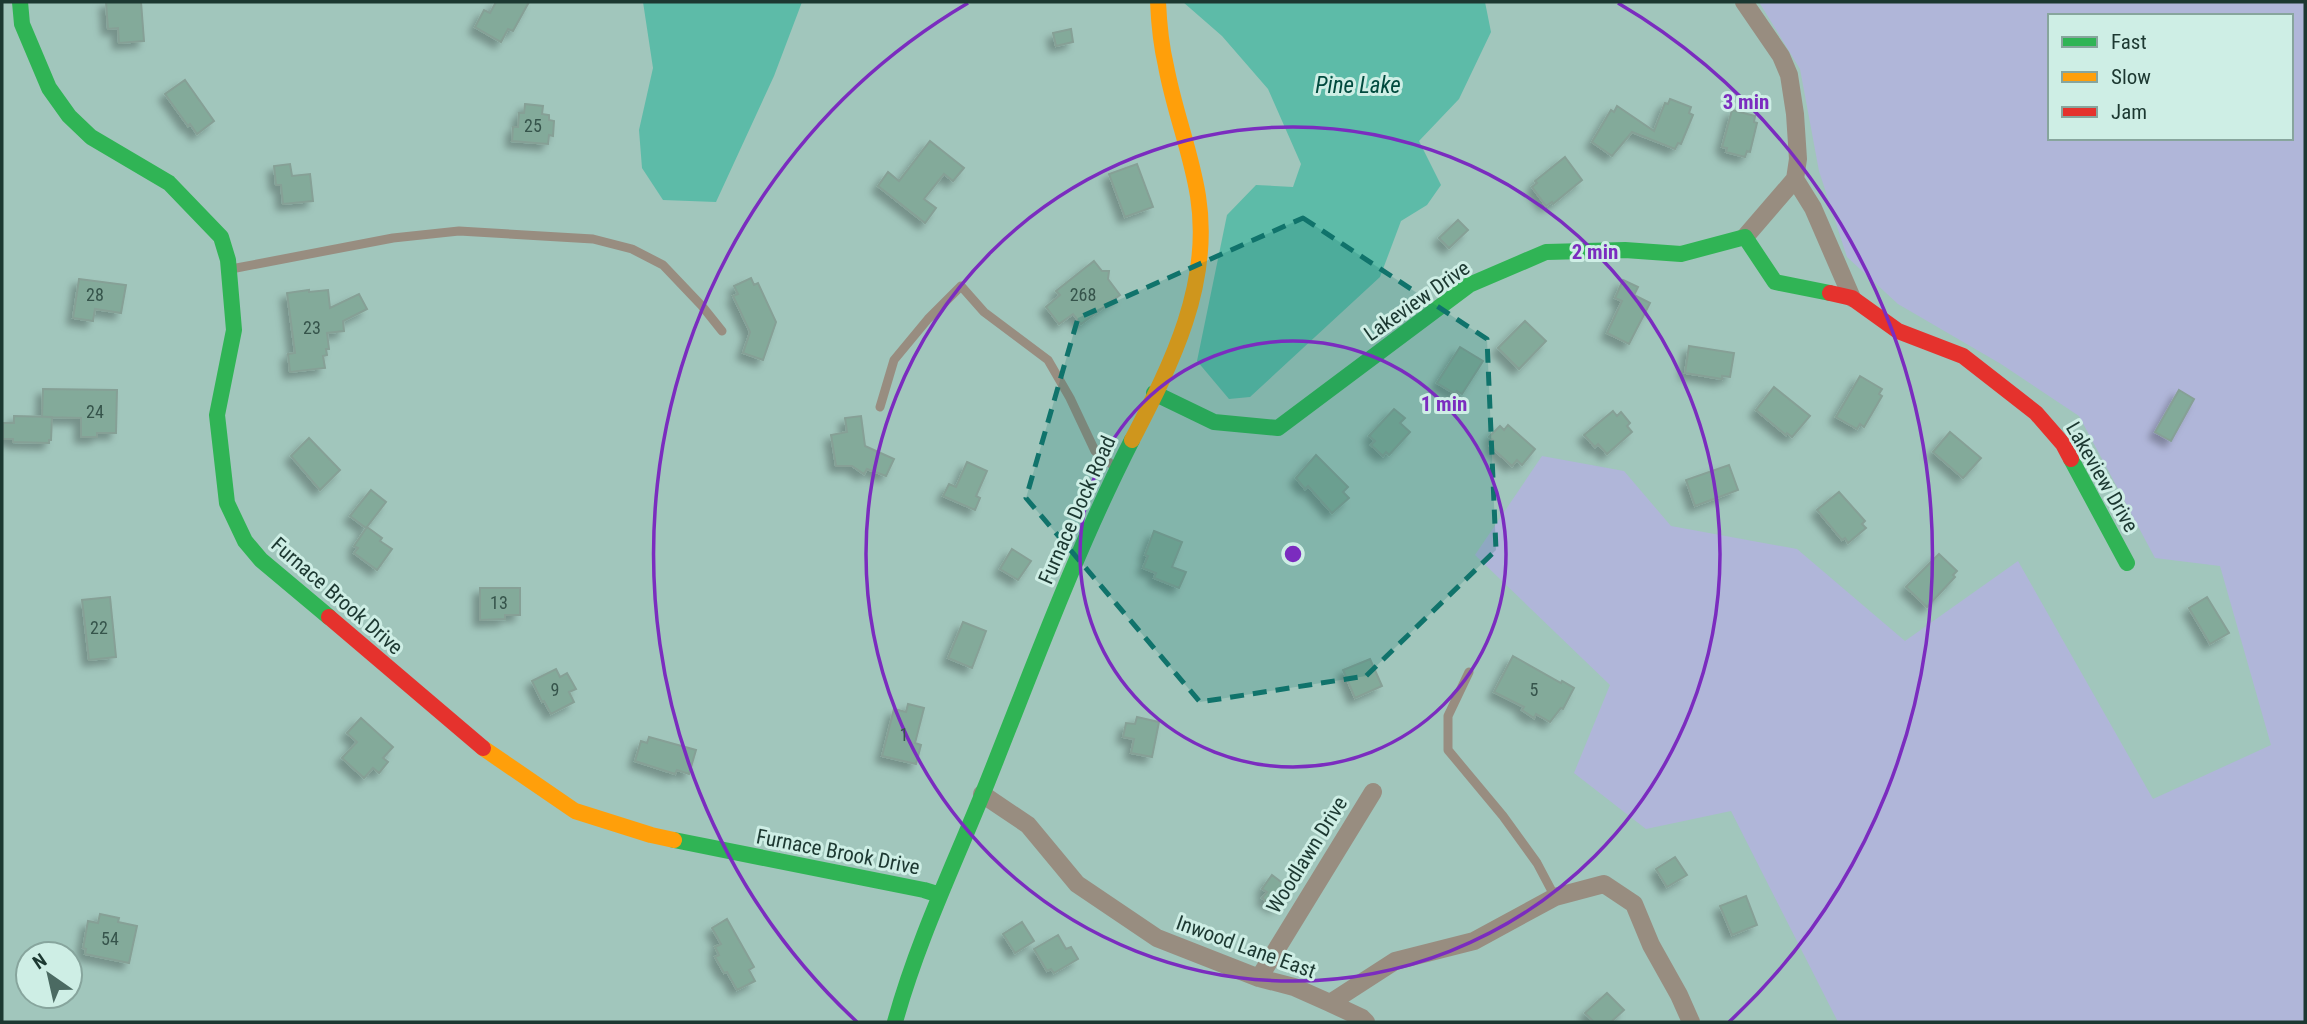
<svg xmlns="http://www.w3.org/2000/svg" width="2307" height="1024" font-family="'Roboto Condensed',sans-serif">
<defs>
<filter id="shadow"><feDropShadow dx="-6" dy="6" stdDeviation="3.5" flood-color="#0004"/></filter>
</defs>
<rect width="100%" height="100%" fill="#a1c6bc"/>
<path fill="#b0b6d9" fill-rule="evenodd" d="M1759,2h546v1020h-467l-107,-211 -85,18 -72,-56 36,-88 -135,-130 67,-99 82,15 47,55 126,23 108,92 113,-80 135,238 118,-54 -51,-179 -65,-8 -76,-142 -78,-52 -103,-60 -51,-47 -28,-86 -19,-102zM2050,16h241v122h-241z"/>
<path fill="#5dbba8" d="M643,2h159l-28,74 -58,126 -53,-2 -21,-32 -3,-38 14,-62z
M1183,2h302l6,30 -32,67 -40,42 22,44 -14,20 -26,16 -21,56 -130,120 -21,2 -32,-38 30,-146 29,-30 37,2 8,-23 -33,-75 -46,-53z"/>
<path fill="#83aa9a" stroke="#86a096" stroke-width="2" filter="url(#shadow)" d="M106,2h35l3,39 -25,2 -1,-15 -10,1z
M496,2h33l-16,29 -5,-2 -7,13 -26,-15 9,-17 6,3z
M1071,29l2,13 -17,4 -3,-13z
M185,80l29,41 -17,13 -7,-10 -2,2 -23,-32z
M1670,99l21,8 -2,6 4,2 -12,29 -3,-1 -3,6 -43,-17 -20,24 -20,-14 19,-32 3,2 3,-6 37,25 11,-28 3,1z
M525,104l18,2 -1,8 7,1v5l5,1 -1,15 -4,-1 -1,9 -36,-3 1,-14h5l1,-14h5z
M1732,110l23,6 -1,6 3,1 -7,29 -3,-1 -2,6 -19,-5 1,-4 -5,-1z
M930,141l34,27 -11,13 -9,-7 -20,25 12,9 -11,15 -47,-37 10,-14 11,9z
M1565,157l17,23 -29,24 -1,-2 -6,4 -14,-19 5,-4 -2,-2z
M290,164l2,12 18,-2 3,27 -30,3 -2,-19h-5l-2,-19z
M1137,164l16,43 -28,10 -16,-43z
M1458,220l10,10 -19,18 -10,-10z
M1094,261l8,10h7l-1,8 12,16 -39,29 -8,-10 -14,10 -13,-17 14,-12 -4,-4z
M751,278l3,7 4,-2 18,39 -13,38 -20,-7 7,-21 -17,-36 5,-2 -4,-8z
M79,279l47,6 -5,28 -26,-4 -2,12 -20,-3z
M1623,280l15,7 -4,8 16,8 -21,41 -22,-11 15,-32 -7,-3z
M309,290v2l19,-2 2,18 29,-14 8,15 -24,12 1,10 -17,2 2,16h-3l1,6 -4,1 2,12 -35,4 -2,-18 7,-1 -8,-60z
M1525,321l21,20 -27,28 -21,-21z
M1689,346l45,7 -4,24 -8,-1v3l-37,-6z
M1460,347l23,14 -21,33 -5,-3 -2,3 -18,-11z
M1860,376l22,13 -3,5 3,2 -18,31 -4,-3 -3,5 -21,-12z
M1774,387l36,29 -18,21 -5,-4 -1,2 -30,-25z
M43,389l74,1 -1,43h-19v4h-16v-19l-39,-1z
M2179,390l15,9 -23,42 -16,-9z
M1394,409l11,9 -5,5 10,9 -21,23 -3,-3 -3,4 -12,-11 4,-4 -6,-5z
M1613,411l4,5 4,-4 9,11 -3,3 5,6 -25,22 -9,-10 -3,3 -11,-12z
M14,416l38,1 -1,23h-2v3l-36,-1v-3h-10v-16h11z
M861,416l4,30 29,13 -8,17 -19,-7 -3,5 -12,-8h-16l-5,-31 16,-3 -2,-14z
M1508,425l27,24 -13,16 -5,-5 -5,6 -22,-20 4,-5 -5,-4 11,-11 4,4z
M1950,432l31,26 -18,20 -30,-26z
M309,438l31,32 -20,20 -29,-34z
M1316,455l32,32 -5,5 6,6 -17,15 -24,-27 -3,3 -9,-11z
M967,462l20,9 -11,25 4,2 -5,12 -32,-14 6,-12 7,3z
M1729,465l9,25 -43,16 -9,-26z
M371,490l15,12 -20,26 -16,-12z
M1839,492l26,29 -3,3 4,4 -18,15 -3,-5 -3,2 -25,-30z
M367,527l15,11 -2,3 12,8 -15,21 -23,-17 4,-5 -4,-2z
M1154,531l28,11 -10,25 14,5 -7,16 -25,-10 2,-5 -13,-5 5,-12 -3,-1z
M1012,549l19,12 -13,19 -18,-11z
M1939,554l18,17 -4,4 2,2 -28,30 -21,-20z
M480,588h40v27h-15v4l-25,1z
M110,597l6,60 -27,3 -7,-60z
M2207,597l22,36 -19,11 -21,-36z
M963,622l23,9 -14,37 -24,-10z
M1513,656l48,27 1,-2 12,7 -11,21 -2,-1 -11,14 -14,-8 -2,4 -12,-8 2,-3 -30,-15z
M1370,659l12,27 -27,12 -12,-28z
M556,669l4,8 7,-4 9,16 -7,3 5,10 -23,12 -7,-13 -2,1 -10,-21z
M908,704l16,4 -9,35 6,2 -5,19 -34,-8 12,-47 12,3z
M1137,717l22,5 -7,35 -21,-4 3,-14 -11,-2 3,-14 9,1z
M361,718l32,29 -10,11 5,4 -9,11 -6,-5 -9,10 -22,-20 15,-16 -10,-9z
M649,737l47,13 -7,24 -12,-4 -2,4 -40,-13 6,-20 6,2z
M1675,857l12,18 -20,12 -11,-18z
M1272,875l21,16 -11,14 -4,-3 -3,5 -13,-9 5,-6 -5,-3z
M1746,896l11,29 -25,10 -12,-29z
M100,914l19,4 -1,4 19,4 -8,37 -44,-9 1,-5 -3,-1 5,-27 10,2z
M727,919l27,48 -5,3 6,11 -18,9 -10,-18 -3,1 -9,-16 4,-2 -4,-8 6,-3 -9,-16z
M1022,922l12,19 -19,12 -12,-19z
M1058,935l8,14 5,-2 7,12 -24,14 -3,-4 -4,2 -13,-22z
M1607,993l17,17 -13,12h-17l-9,-9z"/>
<g fill="none" stroke-linecap="round" stroke-linejoin="round">
<path stroke="#988d80" stroke-width="9" d="M231,269l162,-31 66,-7 134,8 39,10 31,16 39,41 20,25
M880,407l14,-47 34,-41 33,-33 23,26 64,48 22,38 25,53 21,17
M1469,672l-21,44v34l55,66 34,47 18,34"/>
<path stroke="#988d80" stroke-width="18" d="M1744,2l37,54 8,19 6,39 3,45 -3,20 18,29 39,90
M1745,237l50,-58
M982,794l46,31 49,59 80,54 102,40 35,9 36,16 65,-42 79,-20 81,-44 49,-13 30,20 17,41 28,50 12,27
M1259,978l114,-186
M1330,1003l32,15 4,4"/>
<path stroke="#30b455" stroke-width="16" d="M20,2l2,22 27,64 20,28 22,21 78,46 52,54 7,23 6,70 -17,85 10,88 18,38 16,19 68,57
M1154,393l60,29 64,6 191,-143 77,-33 79,-2 56,4 64,-17 30,45 55,11
M2071,459l56,104
M674,840l250,50 16,5
M895,1022c23,-83 60,-159 92,-239 46,-115 89,-233 145,-343"/>
<path stroke="#ff9f0a" stroke-width="16" d="M1132,440c40,-77 80,-156 66,-244 -7,-44 -24,-86 -32,-130 -5,-21 -7,-42 -8,-64
M483,748l92,63 76,24 23,5"/>
<path stroke="#e5322d" stroke-width="16" d="M1830,293l22,5 46,33 65,25 73,57 27,31 8,15
M329,617l154,131"/>
</g>
<path fill="#10736b" fill-opacity="0.2" stroke="#10736b" stroke-width="5" stroke-dasharray="14 9" stroke-linejoin="round" d="M1303,218l184,121 9,211 -130,126 -166,26 -174,-204 52,-180z"/>
<g fill="none" stroke="#7b2cbf" stroke-width="3.5">
<circle cx="1293" cy="554" r="213"/>
<circle cx="1293" cy="554" r="427"/>
<path d="M857 1022A640 640 0 0 1 968 3M1618 3A640 640 0 0 1 1729 1022"/>
</g>
<g text-anchor="middle" stroke-width="6" stroke-linejoin="round" paint-order="stroke">
<g font-size="18" fill="#36544b">
<text x="533" y="132">25</text>
<text x="95" y="301">28</text>
<text x="1083" y="301">268</text>
<text x="312" y="334">23</text>
<text x="95" y="418">24</text>
<text x="499" y="609">13</text>
<text x="99" y="634">22</text>
<text x="555" y="696">9</text>
<text x="1534" y="696">5</text>
<text x="904" y="741">1</text>
<text x="110" y="945">54</text>
</g>
<g font-size="21" fill="#1c3831" stroke="#ceeee5">
<text transform="translate(1417 301) rotate(-35)" y="7">Lakeview Drive</text>
<text transform="translate(2102 477) rotate(60)" y="7">Lakeview Drive</text>
<text transform="translate(1077 510) rotate(-66)" y="7">Furnace Dock Road</text>
<text transform="translate(337 596) rotate(41)" y="7">Furnace Brook Drive</text>
<text transform="translate(838 852) rotate(11)" y="7">Furnace Brook Drive</text>
<text transform="translate(1307 855) rotate(-58)" y="7">Woodlawn Drive</text>
<text transform="translate(1246 947) rotate(20)" y="7">Inwood Lane East</text>
</g>
<g font-size="23" font-style="italic" fill="#014a3e" stroke="#ceeee5">
<text x="1358" y="93">Pine Lake</text>
</g>
</g>
<circle cx="1293" cy="554" r="10" fill="#7b2cbf" stroke="#ceeee5" stroke-width="3.5"/>
<g font-size="21" text-anchor="middle" font-weight="bold" fill="#7b2cbf" stroke="#ceeee5" stroke-width="6" stroke-linejoin="round" paint-order="stroke">
<text x="1746" y="109">3 min</text>
<text x="1595" y="259">2 min</text>
<text x="1444" y="411">1 min</text>
</g>
<rect width="2307" height="1024" fill="none" stroke="#1c3831" stroke-width="7"/>
<rect x="2048" y="14" width="245" height="126" fill="#ceeee5" stroke="#87a59d" stroke-width="2"/>
<rect x="2062" y="37" width="35" height="10" fill="#30b455" stroke="#87a59d" stroke-width="2"/>
<text x="2111" y="49" font-size="21" fill="#1c3831">Fast</text>
<rect x="2062" y="72" width="35" height="10" fill="#ff9f0a" stroke="#87a59d" stroke-width="2"/>
<text x="2111" y="84" font-size="21" fill="#1c3831">Slow</text>
<rect x="2062" y="107" width="35" height="10" fill="#e5322d" stroke="#87a59d" stroke-width="2"/>
<text x="2111" y="119" font-size="21" fill="#1c3831">Jam</text>
<g transform="translate(49 975) rotate(326)"><circle r="33" fill="#ceeee5" stroke="#87a59d" stroke-width="2"/>
<path d="M0-5L12 26L0 18L-12 26Z" fill="#4b6a62"/>
<text y="-10" font-size="19" font-weight="bold" text-anchor="middle" fill="#1c3831">N</text>
</g>
</svg>
